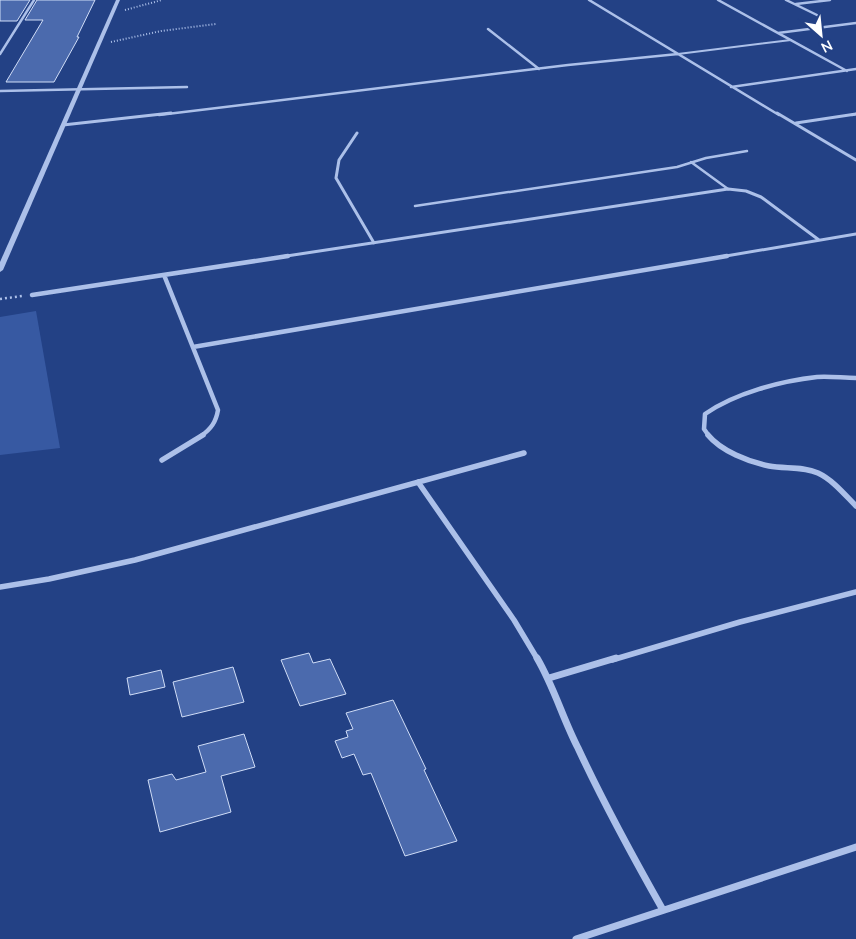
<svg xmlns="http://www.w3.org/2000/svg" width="856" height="939" font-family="'Nunito Sans',sans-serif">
<rect width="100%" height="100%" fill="#234185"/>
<path fill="#3759a2" d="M36,311l24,137 -60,7v-138z"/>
<path fill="#4b6aad" stroke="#d0ddf7" d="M0,0h30l-13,21h-17z
M37,0h58l-18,37h2l-25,45h-48l37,-62h-18z
M309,653l4,10 17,-4 16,35 -46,12 -19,-46z
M233,667l11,35 -62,15 -9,-35z
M161,670l4,17 -35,8 -3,-17z
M393,700l33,69 -2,1 33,71 -52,15 -34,-83 -8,2 -9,-21 -12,4 -7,-17 13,-4 -2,-6 7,-2 -7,-16z
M244,734l11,33 -34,9 10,36 -71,20 -12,-52 24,-6 4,6 30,-8 -8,-26z"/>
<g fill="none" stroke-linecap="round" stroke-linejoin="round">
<path stroke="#acc0e9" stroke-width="2" stroke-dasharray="1 2" stroke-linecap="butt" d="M125,10l37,-10
M111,42l50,-11 55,-7"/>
<path stroke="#acc0e9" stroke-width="2.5" stroke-dasharray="2 3" stroke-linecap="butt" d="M0,299l22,-3"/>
<path stroke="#acc0e9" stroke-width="2" d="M678,54l113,-14"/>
<path stroke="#acc0e9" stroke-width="2.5" d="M691,162l37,27
M415,206l262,-39 29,-9 41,-7"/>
<path stroke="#acc0e9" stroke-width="2.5" d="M589,0l190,115
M718,0l129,71
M786,0l33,16
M796,4l34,-4
M488,29l51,40
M778,33l78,-10
M0,54l34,-54
M731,87l125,-18
M0,91l187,-4
M159,115l409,-50 110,-11
M852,115l4,-1"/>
<path stroke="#acc0e9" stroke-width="3" d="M777,113l79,47
M796,123l60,-9
M63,125l108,-12
M357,133l-18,27 -3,18 38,65
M280,257l448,-68 18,2 15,6 58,43
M720,257l136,-23"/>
<path stroke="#acc0e9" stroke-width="4.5" d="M164,275l54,135c-2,12 -7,19 -17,26
M32,295l256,-39
M193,347l534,-91
M709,436l-5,-7 1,-15c30,-21 76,-33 112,-37 13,-1 26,1 39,1"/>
<path stroke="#acc0e9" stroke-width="5.5" d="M708,435c13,16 41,27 61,31 16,3 34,0 49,7 15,7 27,22 38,33
M162,460l41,-25
M418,482l96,138 24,40
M0,587l49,-8 86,-19 389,-107
M612,660l128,-38 116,-30"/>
<path stroke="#acc0e9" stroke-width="7" d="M537,658c17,29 26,61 41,90 26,56 55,109 85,162
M549,678l67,-20
M576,939l280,-92"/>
<path fill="#acc0e9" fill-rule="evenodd" d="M116,0h4l-117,270 -3,2v-10z"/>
</g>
<g transform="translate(821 35) rotate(153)" stroke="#234185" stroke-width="4" paint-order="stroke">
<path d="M0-4L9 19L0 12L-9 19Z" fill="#ffffff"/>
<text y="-8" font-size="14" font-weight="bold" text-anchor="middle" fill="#ffffff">N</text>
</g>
</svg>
